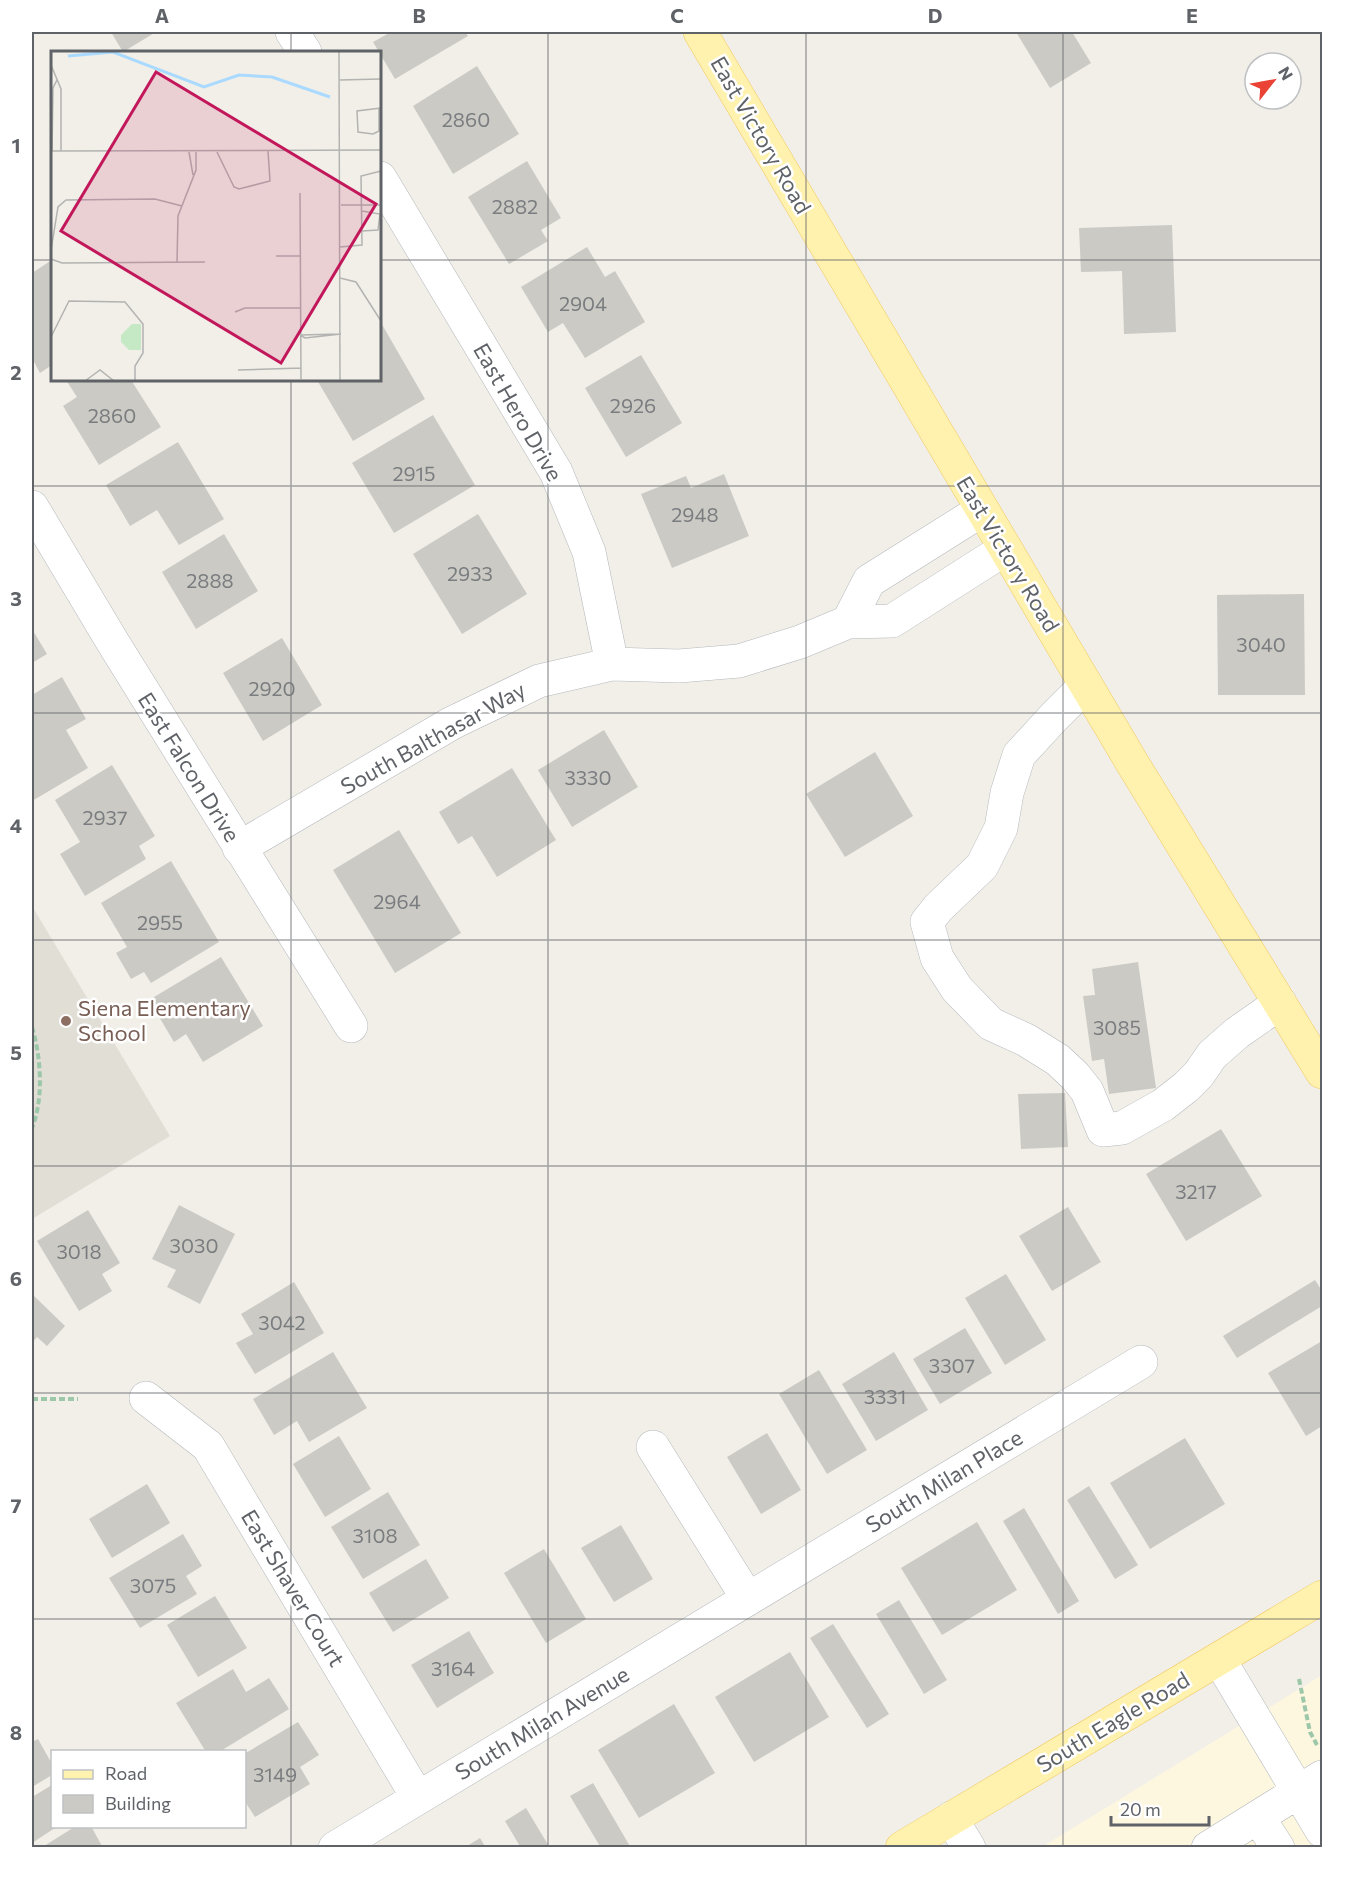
<svg xmlns="http://www.w3.org/2000/svg" width="1354" height="1879" font-family="Commissioner,sans-serif">
<rect width="100%" height="100%" fill="#f1efe8"/>
<path fill="#fef7e0" d="M1322,1675v172h-280z"/>
<path fill="#e1ded6" d="M32,906l138,230 -138,83z"/>
<path fill="#cccac5" d="M111,32h45l-33,20z
M391,32h74l3,4 -73,43 -22,-37z
M1016,32h56l19,31 -41,25z
M477,66l42,68 -66,40 -40,-68z
M527,161l34,57 -20,12 7,11 -39,23 -41,-67z
M1172,225l4,107 -52,2 -2,-63 -41,1 -2,-44z
M587,247l18,30 10,-6 30,51 -60,36 -22,-35 -15,9 -27,-45z
M52,260v105l-12,8 -8,-15v-85z
M380,321l45,78 -72,42 -36,-61h63z
M641,355l41,68 -56,34 -41,-69z
M66,380h65l30,47 -62,38 -36,-59 14,-9z
M433,415l42,70 -81,48 -42,-70z
M178,442l46,77 -45,26 -22,-35 -27,16 -24,-41z
M724,474l25,62 -77,32 -31,-74 45,-18 5,12z
M478,514l49,80 -65,40 -49,-80z
M224,534l34,57 -62,38 -34,-57z
M1304,594l1,101h-87l-1,-100z
M32,629l15,25 -15,9z
M282,638l40,67 -59,36 -40,-68z
M62,677l24,42 -20,11 22,38 -56,33v-106z
M604,730l34,57 -66,40 -34,-57z
M875,752l38,64 -68,41 -39,-63z
M112,765l43,71 -16,10 7,13 -61,37 -25,-42 20,-12 -25,-42z
M512,768l44,72 -59,37 -25,-41 -14,8 -19,-32z
M399,830l62,103 -66,40 -62,-103z
M171,861l48,81 -68,41 -7,-11 -13,7 -15,-26 11,-6 -26,-44z
M221,957l42,69 -60,36 -17,-28 -12,8 -25,-42z
M1138,962l18,126 -47,6 -5,-35 -12,2 -9,-65 12,-1 -3,-26z
M1065,1093l3,54 -47,2 -3,-55z
M1221,1129l41,67 -76,45 -40,-67z
M179,1205l56,29 -35,70 -33,-17 9,-17 -24,-11z
M1068,1207l33,55 -49,29 -33,-55z
M88,1210l32,53 -18,11 10,17 -33,20 -42,-70z
M1006,1274l40,66 -41,25 -40,-67z
M1315,1280l7,11v15l-85,52 -14,-22z
M294,1282l30,51 -69,41 -19,-31 17,-9 -12,-20z
M32,1294l33,32 -18,20 -10,-9 -5,6z
M965,1328l27,45 -52,31 -27,-45z
M1322,1341v85l-16,10 -38,-63z
M333,1352l34,56 -58,34 -12,-21 -23,14 -21,-36z
M894,1352l34,58 -52,31 -34,-57z
M819,1370l48,80 -40,24 -48,-80z
M767,1433l34,57 -40,24 -34,-57z
M339,1436l32,53 -46,28 -32,-53z
M1185,1438l40,66 -75,45 -40,-66z
M147,1484l23,39 -58,35 -23,-39z
M1089,1486l49,79 -23,14 -48,-79z
M388,1492l32,53 -57,34 -32,-52z
M1024,1508l55,93 -21,13 -55,-93z
M977,1522l40,68 -75,45 -41,-67z
M621,1525l32,54 -39,23 -33,-54z
M183,1534l19,32 -16,10 11,18 -57,34 -31,-50z
M544,1549l42,70 -40,24 -42,-70z
M426,1559l23,39 -56,34 -24,-39z
M215,1596l32,52 -49,29 -31,-52z
M899,1600l48,80 -23,14 -48,-80z
M833,1624l56,90 -22,14 -57,-90z
M469,1631l25,42 -57,35 -26,-43z
M790,1652l39,65 -75,45 -39,-65z
M233,1669l13,23 23,-14 20,31 -70,43h-13l-30,-49z
M674,1704l41,69 -76,45 -41,-68z
M298,1722l21,33 -19,12 10,17 -55,33 -11,-17v-46z
M38,1739l14,25v11l-20,12v-45z
M593,1783l38,65h-30l-31,-52z
M52,1785v41h6l-26,17v-46z
M526,1808l24,40h-29l-16,-27z
M76,1826h15l12,22h-62z
M480,1838l6,10h-22z"/>
<g fill="none" stroke-linecap="round" stroke-linejoin="round">
<g stroke="#b5b8bc" stroke-width="34">
<path id="minor" d="M292,32l13,20
M380,178l176,294 33,80 23,112
M32,507l80,134 239,385
M848,622l21,-41 113,-71
M1086,685l-32,32 -35,38 -12,38 -6,35 -19,38 -44,42 -11,14 10,36 20,31 34,35 35,16 32,20 17,16 12,15 16,39 19,-2 41,-23 23,-18 13,-13 13,-19 25,-22 43,-30
M239,848l213,-125 87,-42 73,-17 67,2 60,-5 61,-19 48,-20 44,-1 113,-72
M146,1398l62,48 210,352
M653,1447l95,152
M1219,1659l103,172
M1258,1817l20,31
M951,1818l18,30
M335,1848l806,-486
M1208,1848l114,-71"/>
</g>
<g stroke="#f2c960" stroke-width="34">
<path id="major" d="M700,32l431,729 191,311
M902,1848l420,-251"/>
</g>
<path stroke="#9cc7a9" stroke-width="4" stroke-dasharray="6 3" stroke-linecap="butt" d="M32,1027c9,30 12,71 0,101
M32,1399h46
M1299,1679l11,53 7,13"/>
<use href="#minor" stroke="#fff" stroke-width="33"/>
<use href="#major" stroke="#fff2af" stroke-width="33"/>
</g>
<path fill="none" stroke="#5f6368" stroke-width="1.5" stroke-opacity="0.55" d="M291,32v20M548,32v1816M806,32v1816M1063,32v1816M32,260h20M380,260h942M291,380v1468M32,486h1290M32,713h1290M32,940h1290M32,1166h1290M32,1393h1290M32,1619h1290"/>
<circle fill="#8d6e63" stroke="#fff" stroke-width="2" cx="66" cy="1021" r="6"/>
<g text-anchor="middle" stroke-width="5" stroke-linejoin="round" paint-order="stroke">
<g font-size="20" fill="#7a7d7f">
<text x="466" y="127">2860</text>
<text x="515" y="214">2882</text>
<text x="583" y="311">2904</text>
<text x="633" y="413">2926</text>
<text x="112" y="423">2860</text>
<text x="414" y="481">2915</text>
<text x="695" y="522">2948</text>
<text x="470" y="581">2933</text>
<text x="210" y="588">2888</text>
<text x="1261" y="652">3040</text>
<text x="272" y="696">2920</text>
<text x="588" y="785">3330</text>
<text x="105" y="825">2937</text>
<text x="397" y="909">2964</text>
<text x="160" y="930">2955</text>
<text x="1117" y="1035">3085</text>
<text x="1196" y="1199">3217</text>
<text x="194" y="1253">3030</text>
<text x="79" y="1259">3018</text>
<text x="282" y="1330">3042</text>
<text x="952" y="1373">3307</text>
<text x="885" y="1404">3331</text>
<text x="375" y="1543">3108</text>
<text x="153" y="1593">3075</text>
<text x="453" y="1676">3164</text>
<text x="275" y="1782">3149</text>
</g>
<g font-size="22" fill="#5f6368" stroke="#fff">
<text transform="translate(761 135) rotate(60)" y="8">East Victory Road</text>
<text transform="translate(518 412) rotate(60)" y="8">East Hero Drive</text>
<text transform="translate(1008 554) rotate(59)" y="8">East Victory Road</text>
<text transform="translate(433 738) rotate(-29)" y="8">South Balthasar Way</text>
<text transform="translate(189 767) rotate(58)" y="8">East Falcon Drive</text>
<text transform="translate(944 1481) rotate(-31)" y="8">South Milan Place</text>
<text transform="translate(293 1588) rotate(59)" y="8">East Shaver Court</text>
<text transform="translate(1113 1722) rotate(-31)" y="8">South Eagle Road</text>
<text transform="translate(542 1723) rotate(-31)" y="8">South Milan Avenue</text>
</g>
<g font-size="22" fill="#785e54" stroke="#fff" text-anchor="start">
<text x="78" y="1016">Siena Elementary<tspan x="78" dy="25">School</tspan></text>
</g>
</g>
<g transform="translate(51 51)">
<rect width="330" height="330" fill="#f1efe8"/>
<path d="M81,273h9v26h-12l-8,-8v-7z" fill="#c5e8c5"/>
<path fill="none" stroke="#aadaff" stroke-width="3" d="M17,5l45,-4 91,35 35,-12 33,2 58,20"/>
<path fill="none" stroke="#b3b3b1" stroke-width="1.5" d="M288,0l1,330M0,14l10,24v62M289,29l41,-1M328,57v22M330,57l-24,3 1,21 15,2 8,-4M0,100l330,-1M1,100l1,-63 4,-8M138,101l4,23M166,101l17,35 5,2 31,-8 -2,-30M249,142l1,186M290,154h40M311,160l18,3 -2,16 -16,1M289,196l22,-2 -1,-69 20,-5M0,199l7,-43 8,-7 89,-1 27,7M225,205h24M0,208l11,4 143,-1M126,211l1,-46 18,-46v-18M289,227l16,4 25,39M184,261l10,-4h55M249,284l5,3 36,-4M249,284l40,-1M0,286l18,-36 56,1 18,22v29l-8,13v15M187,319l63,-2M34,330l15,-11 14,11"/>
<path fill="#c2185b" fill-opacity="0.15" stroke="#c2185b" stroke-width="3" d="M105,21l220,132 -95,159 -220,-132z"/>
<rect width="330" height="330" fill="none" stroke="#5f6368" stroke-width="3"/>
</g>
<rect width="1354" height="1879" fill="none" stroke="#ffffff" stroke-width="66"/>
<rect x="51" y="1750" width="195" height="78" fill="#ffffff" stroke="#bfc1c3" stroke-width="1.5"/>
<rect x="63" y="1770" width="30" height="9" fill="#fff2af" stroke="#bfc1c3" stroke-width="1.5"/>
<text x="105" y="1780" font-size="18" fill="#5f6368">Road</text>
<rect x="63" y="1795" width="30" height="18" fill="#cccac5" stroke="#bfc1c3" stroke-width="1.5"/>
<text x="105" y="1810" font-size="18" fill="#5f6368">Building</text>
<g transform="translate(1273 81) rotate(59)"><circle r="28" fill="#ffffff" stroke="#bfc1c3" stroke-width="1.5"/>
<path d="M0-4.5L10 22L0 15L-10 22Z" fill="#ea4335"/>
<text y="-9" font-size="16" font-weight="bold" text-anchor="middle" fill="#5f6368">N</text>
</g>
<path d="M1111 1816v9h98v-9" fill="none" stroke="#5f6368" stroke-width="3"/>
<text x="1120" y="1816" font-size="18" fill="#5f6368" stroke="#ffffff" stroke-width="4.5" paint-order="stroke">20 m</text>
<rect x="33" y="33" width="1288" height="1813" fill="none" stroke="#5f6368" stroke-width="2"/>
<g font-size="20" text-anchor="middle" font-weight="bold" fill="#5f6368">
<text x="162" y="23">A</text>
<text x="419" y="23">B</text>
<text x="677" y="23">C</text>
<text x="935" y="23">D</text>
<text x="1192" y="23">E</text>
<text x="16" y="153">1</text>
<text x="16" y="380">2</text>
<text x="16" y="606">3</text>
<text x="16" y="833">4</text>
<text x="16" y="1060">5</text>
<text x="16" y="1286">6</text>
<text x="16" y="1513">7</text>
<text x="16" y="1740">8</text>
</g>
</svg>
